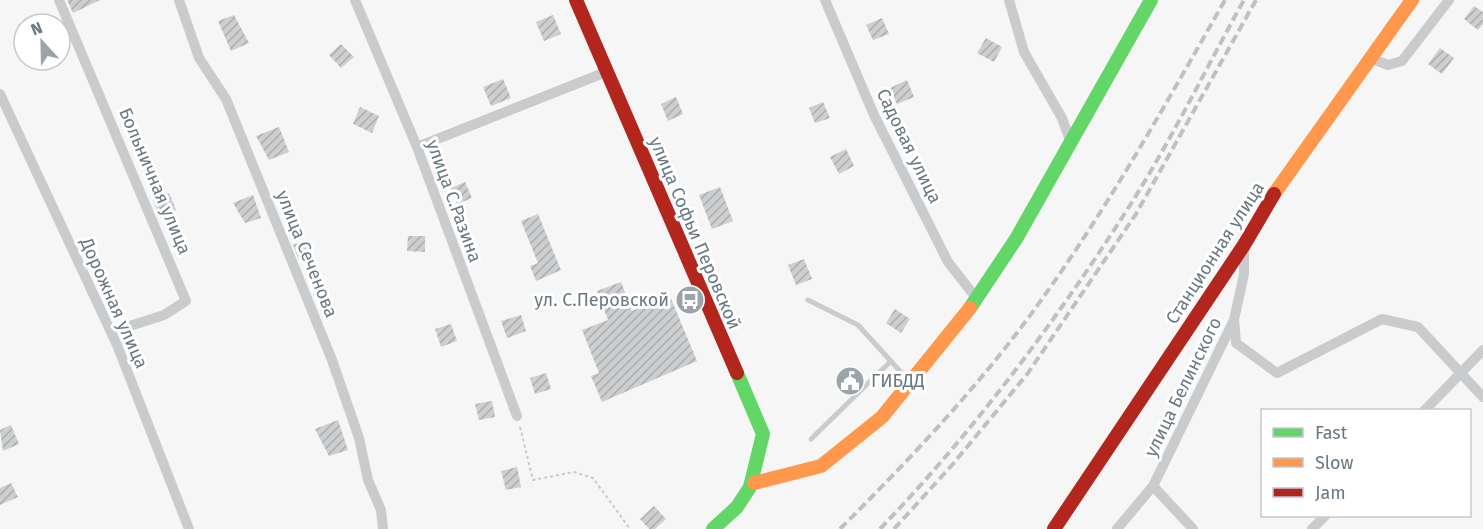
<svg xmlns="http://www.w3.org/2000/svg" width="1483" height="529" font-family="'Fira Sans',sans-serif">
<defs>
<pattern id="building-hatch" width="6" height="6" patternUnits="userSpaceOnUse" patternTransform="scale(1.5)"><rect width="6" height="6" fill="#cdcecf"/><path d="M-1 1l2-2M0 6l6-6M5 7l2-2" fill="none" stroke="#aaacad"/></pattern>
</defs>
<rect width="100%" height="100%" fill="#f6f6f6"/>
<path fill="url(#building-hatch)" d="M67,0h33l-27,13z
M1474,6l9,6v12l-5,6 -14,-11z
M234,15l15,28 -18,8 -13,-30z
M553,15l8,19 -17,7 -8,-19z
M882,18l7,16 -16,6 -7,-15z
M986,38l16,9 -8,15 -17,-9z
M341,44l13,13 -13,11 -12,-13z
M1440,48l14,10 -12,16 -14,-10z
M503,79l8,19 -20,8 -8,-19z
M907,80l7,17 -17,7 -7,-16z
M676,97l7,17 -15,7 -7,-17z
M823,102l7,16 -15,5 -6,-15z
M360,107l19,9 -7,17 -19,-9z
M279,127l10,25 -20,8 -13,-24z
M846,149l8,17 -15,8 -9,-17z
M465,182l7,16 -15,6 -6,-16z
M720,187l13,34 -21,8 -13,-34z
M169,193l7,17 -16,8 -7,-18z
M253,195l8,23 -16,5 -12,-20z
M538,214l23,56 -25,11 -6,-15 8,-3 -17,-42z
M408,236h17v16l-18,-1z
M306,240l6,15 -13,5 -6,-15z
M804,259l8,20 -16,6 -8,-20z
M621,282l11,29 37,-17 28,67 -95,41 -11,-26 8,-3 -17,-43 26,-10 -11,-29z
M895,309l15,10 -9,14 -15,-10z
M521,315l5,16 -19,7 -6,-17z
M451,324l6,17 -16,6 -6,-18z
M546,373l5,16 -16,5 -5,-16z
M492,401l3,16 -16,3 -4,-16z
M338,420l10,30 -19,6 -14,-27z
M11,425l8,19 -16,7 -3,-21z
M517,467l4,20 -15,3 -5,-19z
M11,483l7,14 -18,8v-17z
M654,506l12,13 -11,10h-6l-9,-10z"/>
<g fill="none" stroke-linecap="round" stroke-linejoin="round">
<path stroke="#c7c8c9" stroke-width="2" stroke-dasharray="3 3" stroke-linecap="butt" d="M520,427l13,53 41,-8 19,6 37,51"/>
<path stroke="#c9cbcc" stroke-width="5" d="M808,300l50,25 51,56
M811,439l80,-78"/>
<path stroke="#c9cbcc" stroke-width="10" d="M59,0l127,301 -22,14 -53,17
M179,0l20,58 27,41 106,261 27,78 9,42 13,30 2,19
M355,0l62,147 100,269
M825,0l49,115 74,147 29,37
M1009,0l15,52 38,66 9,25
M1370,58l18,7 14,-4 47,-61
M0,94l117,251 72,184
M417,147l189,-75
M1234,320l2,23 41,30 105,-54 36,8 65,70
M1425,410l58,-60
M1153,486l40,43
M1117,529l36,-43 81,-166 10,-46v-26
M1312,529l13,-13"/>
<path stroke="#63d668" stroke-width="14" d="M970,308l46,-69 135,-239
M713,529l24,-22 13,-20 13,-53 -26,-61"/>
<path stroke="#ff974d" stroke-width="14" d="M1274,194l138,-194
M754,483l67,-17 61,-49 88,-109"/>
<path stroke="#b3261e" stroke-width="14" d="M576,0l161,373
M1054,529l190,-284 30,-51"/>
<path stroke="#c0c0c1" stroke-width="4" stroke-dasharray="9 4.5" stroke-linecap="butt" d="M840,529c72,-72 143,-147 202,-230 68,-95 125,-197 183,-299
M880,529c93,-97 174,-205 247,-319 43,-67 78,-140 117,-210
M894,529l59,-65 75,-91 108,-159 120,-214"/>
</g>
<defs>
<g id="bus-disc" transform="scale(1.5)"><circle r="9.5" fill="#9aa5ab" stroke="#fff"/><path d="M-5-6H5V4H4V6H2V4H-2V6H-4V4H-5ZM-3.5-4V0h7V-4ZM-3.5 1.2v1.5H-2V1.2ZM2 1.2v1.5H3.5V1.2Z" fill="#fff"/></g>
<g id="civic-disc" transform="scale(1.5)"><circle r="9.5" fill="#9aa5ab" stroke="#fff"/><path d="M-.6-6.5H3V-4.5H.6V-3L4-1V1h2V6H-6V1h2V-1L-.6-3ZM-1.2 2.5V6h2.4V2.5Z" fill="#fff"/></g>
</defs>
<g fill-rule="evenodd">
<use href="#bus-disc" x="690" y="300"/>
<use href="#civic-disc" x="850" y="381"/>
</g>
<g text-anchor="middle" stroke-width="6" stroke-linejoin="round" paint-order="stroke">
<g font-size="18" fill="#697982" stroke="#fff">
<text transform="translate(909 146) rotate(64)" y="6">Садовая улица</text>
<text transform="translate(155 181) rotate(67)" y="6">Больничная улица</text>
<text transform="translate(454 201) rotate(70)" y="6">улица С.Разина</text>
<text transform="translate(695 233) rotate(67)" y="6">улица Софьи Перовской</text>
<text transform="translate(1215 253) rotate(-57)" y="6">Станционная улица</text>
<text transform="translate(307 254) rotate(68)" y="6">улица Сеченова</text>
<text transform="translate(114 303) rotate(66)" y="6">Дорожная улица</text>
<text transform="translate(1183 387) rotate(-64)" y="6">улица Белинского</text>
</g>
<g font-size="18" fill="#697982" stroke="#fff" text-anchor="end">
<text x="669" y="306">ул. С.Перовской</text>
<text x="871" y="387" text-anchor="start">ГИБДД</text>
</g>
</g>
<rect x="1261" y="409" width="210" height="108" fill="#ffffff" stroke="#c3c9cd" stroke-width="1.5"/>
<rect x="1273" y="428" width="30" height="9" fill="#63d668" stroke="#c3c9cd" stroke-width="1.5"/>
<text x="1315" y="439" font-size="18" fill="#697982">Fast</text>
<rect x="1273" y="458" width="30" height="9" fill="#ff974d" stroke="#c3c9cd" stroke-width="1.5"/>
<text x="1315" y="469" font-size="18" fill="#697982">Slow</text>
<rect x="1273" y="488" width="30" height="9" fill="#b3261e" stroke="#c3c9cd" stroke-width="1.5"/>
<text x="1315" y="499" font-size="18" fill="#697982">Jam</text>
<g transform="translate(42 42) rotate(338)"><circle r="28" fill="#ffffff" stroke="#c3c9cd" stroke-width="1.5"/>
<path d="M0-4.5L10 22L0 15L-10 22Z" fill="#9aa5ab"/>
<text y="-9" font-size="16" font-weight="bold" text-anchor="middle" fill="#697982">N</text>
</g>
</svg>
